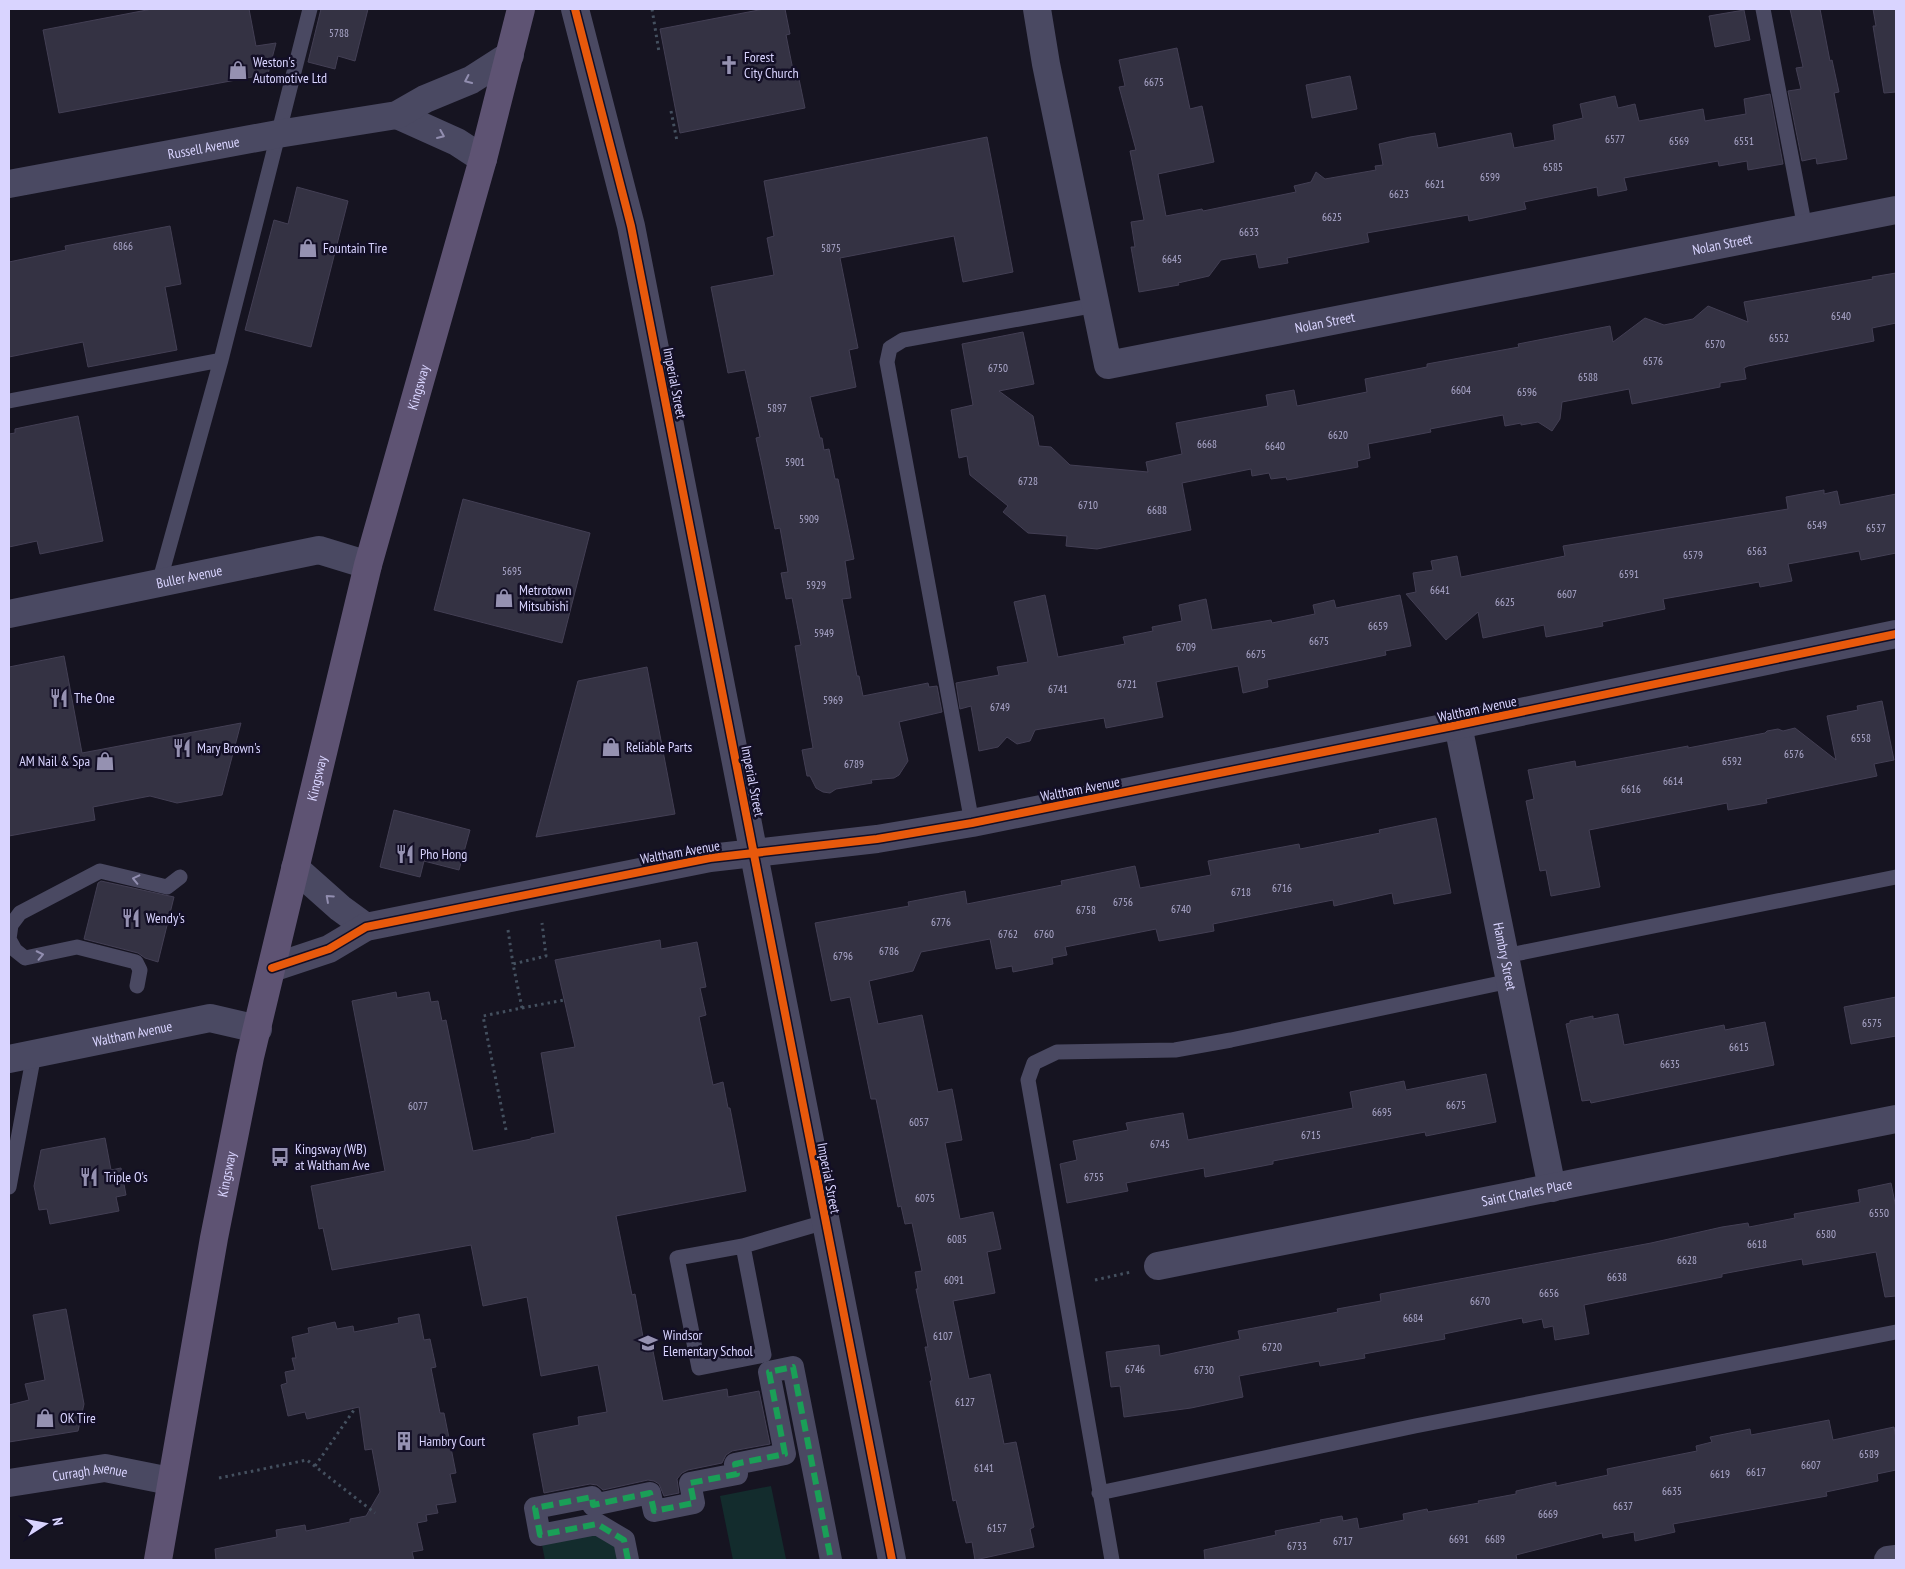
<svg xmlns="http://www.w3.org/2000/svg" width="1905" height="1569" font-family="'PT Sans Narrow',sans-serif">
<rect width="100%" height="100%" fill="#161421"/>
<path fill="#132c2d" d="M771,1486l15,73 -53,1 -13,-64z
M597,1524l31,36h-83l-5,-25z"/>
<path fill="#343243" stroke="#433f54" d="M152,9h97l7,37 20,-3 -8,31 -209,39 -16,-83z
M321,9h47l-13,52 -17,-5 -3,13 -27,-7z
M764,9h21l5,25 -4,1 9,45 4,-1 6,29 -125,25 -20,-104z
M1790,9h30l10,52 2,-1 7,32 -5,1 13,66 -30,5 -1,-6 -14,3 -14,-70 13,-2 -5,-21 7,-1z
M1873,9h23v83l-12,1 -11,-67h3z
M1744,10l6,30 -35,7 -6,-31z
M1177,48l13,61 12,-3 12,56 -56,12 8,42 36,-7 1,2 93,-19 -2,-6 17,-4 5,-10 9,7 51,-9 -1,-4 8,-1 -4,-21 31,-7 25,-4 3,15 73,-15 3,15 41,-8 -2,-15 30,-7 -3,-14 35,-8 3,12 17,-4 4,17 64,-12 2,12 41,-7 -2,-15 26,-5 13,70 -35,6 -1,-9 -28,5 -1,-5 -94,17 3,12 -29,6 -1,-9 -73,15 2,7 -57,12 -1,-6 -101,18 2,9 -82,16 1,5 -29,5 -3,-14 -35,6 -12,16 -31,7 1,2 -40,7 -8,-45h4l-4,-25 13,-2 -14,-69 6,-1 -17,-63 6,-1 -6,-26z
M1350,76l7,33 -45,9 -6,-33z
M987,137l26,135 -50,10 -9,-46 -114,22 18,90 -9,2 7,37 -46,10 10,41h2l2,12 5,-1 6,30h3l16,80 -9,2 6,37 -9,1 15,77h2l4,20 65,-13 1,4 8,-1 5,26 -43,10 9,39 -9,14 -5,3 -23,2 1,3 -36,6 -6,4 -7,-1 -7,-4 -6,-12h-3l-5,-26 11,-2 -18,-102 6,-1 -9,-47 -6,1 -5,-26 7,-1 -8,-44 -5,1 -12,-59 -7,-32 4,-1 -15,-67 -17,3 -17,-86 63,-12 -7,-37 7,-2 -10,-55z
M297,187l51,14 -37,146 -66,-17 29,-110 14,4z
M170,226l11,58 -16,3 12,63 -89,17 -5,-25 -74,15v-95l57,-12 -1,-4z
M1896,273v50l-24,5 2,13 -126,25 -4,2 2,11 -26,4v4l-88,17 -3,-15 -67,13 -2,17 -8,12 -14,-9 -17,3v-2l-16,3 -2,-11 -73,14 1,3 -63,12 2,14 -13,3 1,6 -71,13 -1,-3 -15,2 -2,-6 -17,3 -1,-7 -69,14 9,47 -94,19 -31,-3 1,-10 -39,-3 -25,-21 5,-6 -38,-31 -3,-19 -8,2 -8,-48 22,-5 -11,-61 61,-12 11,52 -35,7 34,25 6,30 12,1 19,18 78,7 -2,-10 36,-8 -6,-31 92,-17 -2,-11 28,-5 3,16 70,-14 -2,-13 62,-12v-3l92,-17 -1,-3 92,-18 3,16 32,-24 19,7 29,-6 15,-13 40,16 -4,-20 129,-23 -1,-2z
M78,416l25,125 -63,13 -3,-13 -28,6v-113l6,-1v-4z
M1824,490v4l13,-3 3,14 56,-11v59l-35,7 -2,-9 -71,13 4,17 -32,6 -1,-5 -96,17 2,10 -63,13 1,4 -57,11 -2,-12 -61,13 -5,-26 -32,28 -40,-46 10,-2 -3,-19 20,-3 -2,-9 26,-5 4,21 104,-21 -2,-10 225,-37 -2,-12z
M463,499l127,34 -28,110 -128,-33z
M1045,595l13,62 67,-13 -2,-7 30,-6 -1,-4 30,-6 -3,-16 27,-6 6,31 59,-10 1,3 43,-9 -2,-9 21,-5 2,8 64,-13 11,51 -26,5 1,4 -119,25 1,7 -25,6 -5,-27 -82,16 7,35 -57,11 -2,-10 -69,12 -5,11 -13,3 -10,-7 -9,10 -19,4 -8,-45 -11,3 -4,-26 43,-8 -2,-8 31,-5 -14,-60z
M64,656l18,97 159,-30 -19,72 -45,8 -27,-7 -57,11 2,13 -86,16v-169z
M647,667l28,147 -139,23 42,-156z
M1882,701l12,59 -20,4 3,12 -111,23 1,4 -39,7 -1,-7 -138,27 11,57 -49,9 -5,-26 -6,1 -14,-70 8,-2 -6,-29 47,-9 1,6 112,-21v2l77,-15 2,-2 11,-2 5,2 12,-3 41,32 -9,-44 31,-6 -1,-4z
M394,810l76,20 -11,40 -35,-9 -4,16 -40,-10z
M1436,818l15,75 -57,11 -2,-11 -58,13 -1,-6 -120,24 1,7 -55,10 -3,-12 -91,18 2,8 -15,3 1,6 -40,8 -1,-6 -16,3 -6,-30 -69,13 -8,19 -44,10 9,43 44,-9 16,77 14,-3 10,51 -17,3 15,76 33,-7 8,37 -14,3 8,41 -42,8 16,78 21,-5 14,70 12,-2 18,85 -4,2 4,18 -59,13 -3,-18 -6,1 -10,-43 -3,1 -23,-120h2l-7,-34h3l-12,-58h2l-3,-17 7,-1 -10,-48 -7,1 -4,-18 -3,1 -22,-108h-5l-21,-102 -19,4 -16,-78 94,-17 -1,-4 57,-11 2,13 95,-19 -1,-4 74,-15 5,22 71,-13 -3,-14 91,-17 1,5 80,-16 -1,-3z
M101,881l73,16 -16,65 -13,-4 -7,-5 -54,-14 14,-56z
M660,940l1,9 36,-7 9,45 -6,1 6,27 -7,2 9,44 5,24 10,-3 5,26h2l16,83 -130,25 16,79 3,-1 11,59 7,-2 10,50 64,-12 1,8 31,-6 11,53 -38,7 -6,4 -4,8 -34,7 -6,3 -5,6 2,14 -15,3 -5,-12 -5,-3 -6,-1 -45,10 -6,-5 -7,-1 -46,9 -11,-59 46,-9 -1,-8 29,-5 -9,-47 -57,11 -14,-79 -44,9 -12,-61 -139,25 -9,-42 -4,1 -8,-43 74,-15 -33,-170 44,-9 1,6 32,-6 2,10 7,-1 4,20 4,-1 27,131 58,-12v-1l24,-5 -14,-80 34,-6 -20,-87z
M1896,997v39l-45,8 -7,-37z
M1618,1014l6,31 100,-20 1,5 40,-8 9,43 -183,38 -1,-3 -8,1 -16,-77 4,-1v-2l23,-5v3z
M1486,1074l10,48 -70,14 -1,-4 -152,29v3l-68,13 -1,-9 -78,15 2,8 -61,12 -7,-39 17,-4 -4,-19 55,-11 -2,-7 57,-10 5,27 165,-32 -3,-16 54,-11 2,9z
M105,1138l6,32 10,-2 5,27 -10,2 3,14 -69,13 -3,-15 -8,1 -5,-24 7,-36z
M1891,1183l5,25v88l-11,1 -9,-45 -73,13 -1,-6 -80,15v3l-138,28 5,29 -34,6 -2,-14 -9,2 -2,-9 -19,4 -1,-5 -78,16 1,5 -81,15 1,4 -45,8 -1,-5 -80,15 4,21 -52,11 -67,9 -4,-31 -9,1 -5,-35 53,-7 1,11 47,-10 33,-7 -2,-8 100,-19 -1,-3 44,-8 -1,-7 271,-51 71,-16 26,-4 1,4 46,-9 -1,-4 66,-12 -2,-12z
M66,1309l18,95 -6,27 -69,11v-37l20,-5 -4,-16 20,-4 -12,-65z
M419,1314l5,26 6,-1 6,28 -5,1 9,45h4l12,60 -6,1 6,28 -20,3 2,8 -12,2 1,6 -10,2 6,27 -11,2 2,8h-198l-1,-11 62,-12 -1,-7 29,-5 1,6 44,-9v-3l16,-3 14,-24 -8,-43 -7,1 -6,-43 -52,12 -2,-7 -17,4 -7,-31 6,-2 -2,-11 10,-2 -3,-12h4l-4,-21 17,-4 -1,-5 27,-6 2,7 16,-3 1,6 45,-9 -1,-5z
M1829,1420l4,20 61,-13 2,12v31l-19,4 1,7 -52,11 1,4 -154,28 2,8 -40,9 -1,-9 -31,6 -1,-5 -86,22 1,5h-312l-1,-10 72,-15 -1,-4 46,-9 -1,-2 22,-4 1,5 14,-3 2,11 45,-9 -1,-6 24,-5 1,3 51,-9 -1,-2 38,-7v-3l40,-9v4l52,-11 -1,-6 90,-18 -1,-5 16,-4 -2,-5 40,-8 1,6z"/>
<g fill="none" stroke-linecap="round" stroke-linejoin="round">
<path stroke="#44505f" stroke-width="3" stroke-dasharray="2.5 4" stroke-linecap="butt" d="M652,9l7,43
M671,111l6,30
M508,930l5,34
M522,1008l42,-8
M506,1130l-23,-114 39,-8 -9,-44 33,-8 -4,-33
M1095,1280l36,-8
M315,1466l39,-56
M219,1478l88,-18 68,53"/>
<path stroke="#4a4962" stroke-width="15" d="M1763,9l42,219
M9,401l212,-41
M159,583l62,-223 89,-351
M972,823l-85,-461 3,-14 13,-8 193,-35
M1505,956l391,-79
M137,986l3,-16 -4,-8 -59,-15 -52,11 -10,-8 -6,-11 2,-14 9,-12 80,-42 67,16 13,-10
M9,1187l25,-133
M743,1246l21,109 -65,13 -22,-110z
M743,1246l82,-24
M1099,1493l316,-67 481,-94
M1112,1560l-84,-480 6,-17 23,-11 118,-2 56,-10 279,-59"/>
<path stroke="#4a4962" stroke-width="22" d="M628,1560l-4,-20 -27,-16 -57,11 -5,-27 57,-11 1,8 57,-12 4,18 40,-8 -4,-20 47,-9 -2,-10 50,-10 -16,-82 24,-5 38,193"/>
<g stroke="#4a4962" stroke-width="28">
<path id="s1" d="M1037,9l9,55 62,301 788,-155"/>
<path d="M397,115l60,27 26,17"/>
<path id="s2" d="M9,184l269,-50 119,-19 28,-16 46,-19 39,-25"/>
<path id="s3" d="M9,614l310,-64 49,15"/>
<path id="s4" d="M1458,725l94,463"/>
<path d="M295,868l45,40 26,19"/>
<path d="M272,968l57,-19 37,-22 344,-69 167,-19 95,-16 486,-98 438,-91"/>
<path id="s5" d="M9,1059l201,-41 48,11"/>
<path id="s6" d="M1158,1266l738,-147"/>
<path id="s7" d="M9,1483l96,-15 65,13"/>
<path d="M1888,1560l8,-1"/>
</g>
<path stroke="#4a4962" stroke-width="28" d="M575,9l56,217 261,1334"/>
<path stroke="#5e5373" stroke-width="28" id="s8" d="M158,1560l56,-322 36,-181 118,-492 115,-406 38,-150"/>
<path stroke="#1a9f57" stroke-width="6" stroke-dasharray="12 6" stroke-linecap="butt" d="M628,1560l-4,-20 -27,-16 -57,11 -5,-27 57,-11 1,8 57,-12 4,18 40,-8 -4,-20 47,-9 -2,-10 50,-10 -16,-82 24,-5 38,193"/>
<g stroke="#130f26" stroke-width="11">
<path id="cycleway" d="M575,9l56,217 261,1334
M272,968l57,-19 37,-22 344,-69 167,-19 95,-16 486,-98 438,-91"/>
</g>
<use href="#cycleway" stroke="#e8590c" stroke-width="8"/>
</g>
<defs><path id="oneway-chevron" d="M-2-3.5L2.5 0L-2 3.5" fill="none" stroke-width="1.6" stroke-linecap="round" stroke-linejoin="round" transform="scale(1.25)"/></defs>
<g stroke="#928eb0">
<use href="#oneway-chevron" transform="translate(468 80) rotate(155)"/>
<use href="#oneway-chevron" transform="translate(441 135) rotate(23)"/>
<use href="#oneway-chevron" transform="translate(136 879) rotate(-167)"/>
<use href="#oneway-chevron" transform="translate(329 898) rotate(-138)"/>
<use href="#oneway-chevron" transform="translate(40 955) rotate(-12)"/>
</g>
<defs>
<g id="church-bare" transform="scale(1.5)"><path d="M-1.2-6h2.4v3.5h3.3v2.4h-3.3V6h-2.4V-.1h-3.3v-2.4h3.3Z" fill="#9591b1" stroke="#130f26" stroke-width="2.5" paint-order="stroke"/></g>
<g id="shop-bare" transform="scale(1.5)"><path d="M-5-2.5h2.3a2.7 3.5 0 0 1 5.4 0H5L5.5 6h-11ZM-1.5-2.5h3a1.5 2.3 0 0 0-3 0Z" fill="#9591b1" stroke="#130f26" stroke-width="2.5" paint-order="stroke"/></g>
<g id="restaurant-bare" transform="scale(1.5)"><path d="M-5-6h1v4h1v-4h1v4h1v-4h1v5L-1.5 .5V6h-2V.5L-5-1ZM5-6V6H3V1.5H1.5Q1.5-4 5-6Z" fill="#9591b1" stroke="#130f26" stroke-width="2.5" paint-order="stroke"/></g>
<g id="bus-bare" transform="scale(1.5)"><path d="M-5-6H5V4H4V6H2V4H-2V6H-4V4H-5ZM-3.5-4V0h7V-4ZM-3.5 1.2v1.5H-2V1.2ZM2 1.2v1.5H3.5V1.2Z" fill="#9591b1" stroke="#130f26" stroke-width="2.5" paint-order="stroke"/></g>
<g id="school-bare" transform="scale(1.5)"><path d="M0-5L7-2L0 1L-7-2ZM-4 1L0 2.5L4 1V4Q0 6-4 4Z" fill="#9591b1" stroke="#130f26" stroke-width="2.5" paint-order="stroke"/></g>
<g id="building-bare" transform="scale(1.5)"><path d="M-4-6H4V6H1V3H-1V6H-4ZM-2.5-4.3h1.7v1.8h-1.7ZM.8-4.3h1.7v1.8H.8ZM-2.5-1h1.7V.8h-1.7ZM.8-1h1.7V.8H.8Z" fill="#9591b1" stroke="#130f26" stroke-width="2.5" paint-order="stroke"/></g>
</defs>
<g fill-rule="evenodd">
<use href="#church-bare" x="729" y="65"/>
<use href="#shop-bare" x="238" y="70"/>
<use href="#shop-bare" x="308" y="248"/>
<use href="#shop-bare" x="504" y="598"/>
<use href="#restaurant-bare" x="59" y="698"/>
<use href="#shop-bare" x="611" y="747"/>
<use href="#restaurant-bare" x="182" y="748"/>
<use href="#shop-bare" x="105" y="761"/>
<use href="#restaurant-bare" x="405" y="854"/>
<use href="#restaurant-bare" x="131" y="918"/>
<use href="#bus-bare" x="280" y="1157"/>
<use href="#restaurant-bare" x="89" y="1177"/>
<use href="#school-bare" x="648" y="1343"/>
<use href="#shop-bare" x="45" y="1418"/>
<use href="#building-bare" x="404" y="1441"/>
</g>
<g text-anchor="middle" stroke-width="5" stroke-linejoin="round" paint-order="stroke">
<g font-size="11" fill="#b0acd0">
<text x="339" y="37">5788</text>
<text x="1154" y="86">6675</text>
<text x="1615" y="143">6577</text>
<text x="1679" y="145">6569</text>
<text x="1744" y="145">6551</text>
<text x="1553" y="171">6585</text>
<text x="1490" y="181">6599</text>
<text x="1435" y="188">6621</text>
<text x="1399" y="198">6623</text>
<text x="1332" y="221">6625</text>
<text x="1249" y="236">6633</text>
<text x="123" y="250">6866</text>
<text x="831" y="252">5875</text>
<text x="1172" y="263">6645</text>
<text x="1841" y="320">6540</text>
<text x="1779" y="342">6552</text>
<text x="1715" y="348">6570</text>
<text x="1653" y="365">6576</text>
<text x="998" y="372">6750</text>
<text x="1588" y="381">6588</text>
<text x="1461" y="394">6604</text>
<text x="1527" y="396">6596</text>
<text x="777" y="412">5897</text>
<text x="1338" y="439">6620</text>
<text x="1207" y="448">6668</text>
<text x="1275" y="450">6640</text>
<text x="795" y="466">5901</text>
<text x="1028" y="485">6728</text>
<text x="1088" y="509">6710</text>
<text x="1157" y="514">6688</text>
<text x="809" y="523">5909</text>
<text x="1817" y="529">6549</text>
<text x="1876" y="532">6537</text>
<text x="1757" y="555">6563</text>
<text x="1693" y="559">6579</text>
<text x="512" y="575">5695</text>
<text x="1629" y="578">6591</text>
<text x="816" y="589">5929</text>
<text x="1440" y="594">6641</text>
<text x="1567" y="598">6607</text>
<text x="1505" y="606">6625</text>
<text x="1378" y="630">6659</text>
<text x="824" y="637">5949</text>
<text x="1319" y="645">6675</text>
<text x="1186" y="651">6709</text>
<text x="1256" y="658">6675</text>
<text x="1127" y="688">6721</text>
<text x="1058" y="693">6741</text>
<text x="833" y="704">5969</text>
<text x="1000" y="711">6749</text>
<text x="1861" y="742">6558</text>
<text x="1794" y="758">6576</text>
<text x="1732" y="765">6592</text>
<text x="854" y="768">6789</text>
<text x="1673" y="785">6614</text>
<text x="1631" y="793">6616</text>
<text x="1282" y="892">6716</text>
<text x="1241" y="896">6718</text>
<text x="1123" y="906">6756</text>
<text x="1181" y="913">6740</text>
<text x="1086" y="914">6758</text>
<text x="941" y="926">6776</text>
<text x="1008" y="938">6762</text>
<text x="1044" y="938">6760</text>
<text x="889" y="955">6786</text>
<text x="843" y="960">6796</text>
<text x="1872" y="1027">6575</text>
<text x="1739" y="1051">6615</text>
<text x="1670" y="1068">6635</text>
<text x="1456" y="1109">6675</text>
<text x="418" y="1110">6077</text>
<text x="1382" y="1116">6695</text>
<text x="919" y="1126">6057</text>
<text x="1311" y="1139">6715</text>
<text x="1160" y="1148">6745</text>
<text x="1094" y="1181">6755</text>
<text x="925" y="1202">6075</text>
<text x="1879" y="1217">6550</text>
<text x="1826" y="1238">6580</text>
<text x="957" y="1243">6085</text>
<text x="1757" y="1248">6618</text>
<text x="1687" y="1264">6628</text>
<text x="1617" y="1281">6638</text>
<text x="954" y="1284">6091</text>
<text x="1549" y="1297">6656</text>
<text x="1480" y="1305">6670</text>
<text x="1413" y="1322">6684</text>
<text x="943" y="1340">6107</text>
<text x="1272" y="1351">6720</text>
<text x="1135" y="1373">6746</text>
<text x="1204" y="1374">6730</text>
<text x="965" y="1406">6127</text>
<text x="1869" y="1458">6589</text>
<text x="1811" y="1469">6607</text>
<text x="984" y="1472">6141</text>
<text x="1756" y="1476">6617</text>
<text x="1720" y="1478">6619</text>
<text x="1672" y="1495">6635</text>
<text x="1623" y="1510">6637</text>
<text x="1548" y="1518">6669</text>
<text x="997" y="1532">6157</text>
<text x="1459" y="1543">6691</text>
<text x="1495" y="1543">6689</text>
<text x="1343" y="1545">6717</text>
<text x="1297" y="1550">6733</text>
</g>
<g font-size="14" fill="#d9d4ff" stroke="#130f26" text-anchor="start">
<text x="744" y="62">Forest<tspan x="744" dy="16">City Church</tspan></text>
<text x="253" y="67">Weston's<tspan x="253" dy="16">Automotive Ltd</tspan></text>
<text x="323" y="253">Fountain Tire</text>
<text x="519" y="595">Metrotown<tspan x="519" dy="16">Mitsubishi</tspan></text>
<text x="74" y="703">The One</text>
<text x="626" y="752">Reliable Parts</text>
<text x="197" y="753">Mary Brown's</text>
<text x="90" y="766" text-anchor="end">AM Nail &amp; Spa</text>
<text x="420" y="859">Pho Hong</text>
<text x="146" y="923">Wendy's</text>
<text x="295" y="1154">Kingsway (WB)<tspan x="295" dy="16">at Waltham Ave</tspan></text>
<text x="104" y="1182">Triple O's</text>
<text x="663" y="1340">Windsor<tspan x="663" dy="16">Elementary School</tspan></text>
<text x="60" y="1423">OK Tire</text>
<text x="419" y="1446">Hambry Court</text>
</g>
<g font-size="14" fill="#d9d4ff" stroke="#130f26">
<text dy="5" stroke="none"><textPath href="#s2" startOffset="198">Russell Avenue</textPath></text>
<text dy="5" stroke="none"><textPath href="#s1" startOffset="989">Nolan Street</textPath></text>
<text dy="5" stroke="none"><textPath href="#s1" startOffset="584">Nolan Street</textPath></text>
<text transform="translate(675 383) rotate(79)" y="5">Imperial Street</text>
<text dy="5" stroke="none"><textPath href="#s8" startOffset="1202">Kingsway</textPath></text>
<text dy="5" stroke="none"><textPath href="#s3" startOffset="184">Buller Avenue</textPath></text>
<text transform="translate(1477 709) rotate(-12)" y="5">Waltham Avenue</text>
<text dy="5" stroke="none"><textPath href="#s8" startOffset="798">Kingsway</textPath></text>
<text transform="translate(753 781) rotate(79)" y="5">Imperial Street</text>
<text transform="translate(1080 789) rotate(-11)" y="5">Waltham Avenue</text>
<text transform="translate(680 852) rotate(-10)" y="5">Waltham Avenue</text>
<text dy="5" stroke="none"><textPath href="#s4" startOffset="236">Hambry Street</textPath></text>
<text dy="5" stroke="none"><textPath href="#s5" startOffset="126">Waltham Avenue</textPath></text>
<text dy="5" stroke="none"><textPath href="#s8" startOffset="392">Kingsway</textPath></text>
<text transform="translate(829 1178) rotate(79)" y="5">Imperial Street</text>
<text dy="5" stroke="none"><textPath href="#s6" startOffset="376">Saint Charles Place</textPath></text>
<text dy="5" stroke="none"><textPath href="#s7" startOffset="82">Curragh Avenue</textPath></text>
</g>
</g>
<rect width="1905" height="1569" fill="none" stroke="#d9d4ff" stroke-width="20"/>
<g transform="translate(45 1524) rotate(79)" stroke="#130f26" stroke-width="4" paint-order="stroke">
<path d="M0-4L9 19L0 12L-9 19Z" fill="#d9d4ff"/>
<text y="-8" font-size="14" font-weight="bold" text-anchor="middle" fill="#d9d4ff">N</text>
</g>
</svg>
